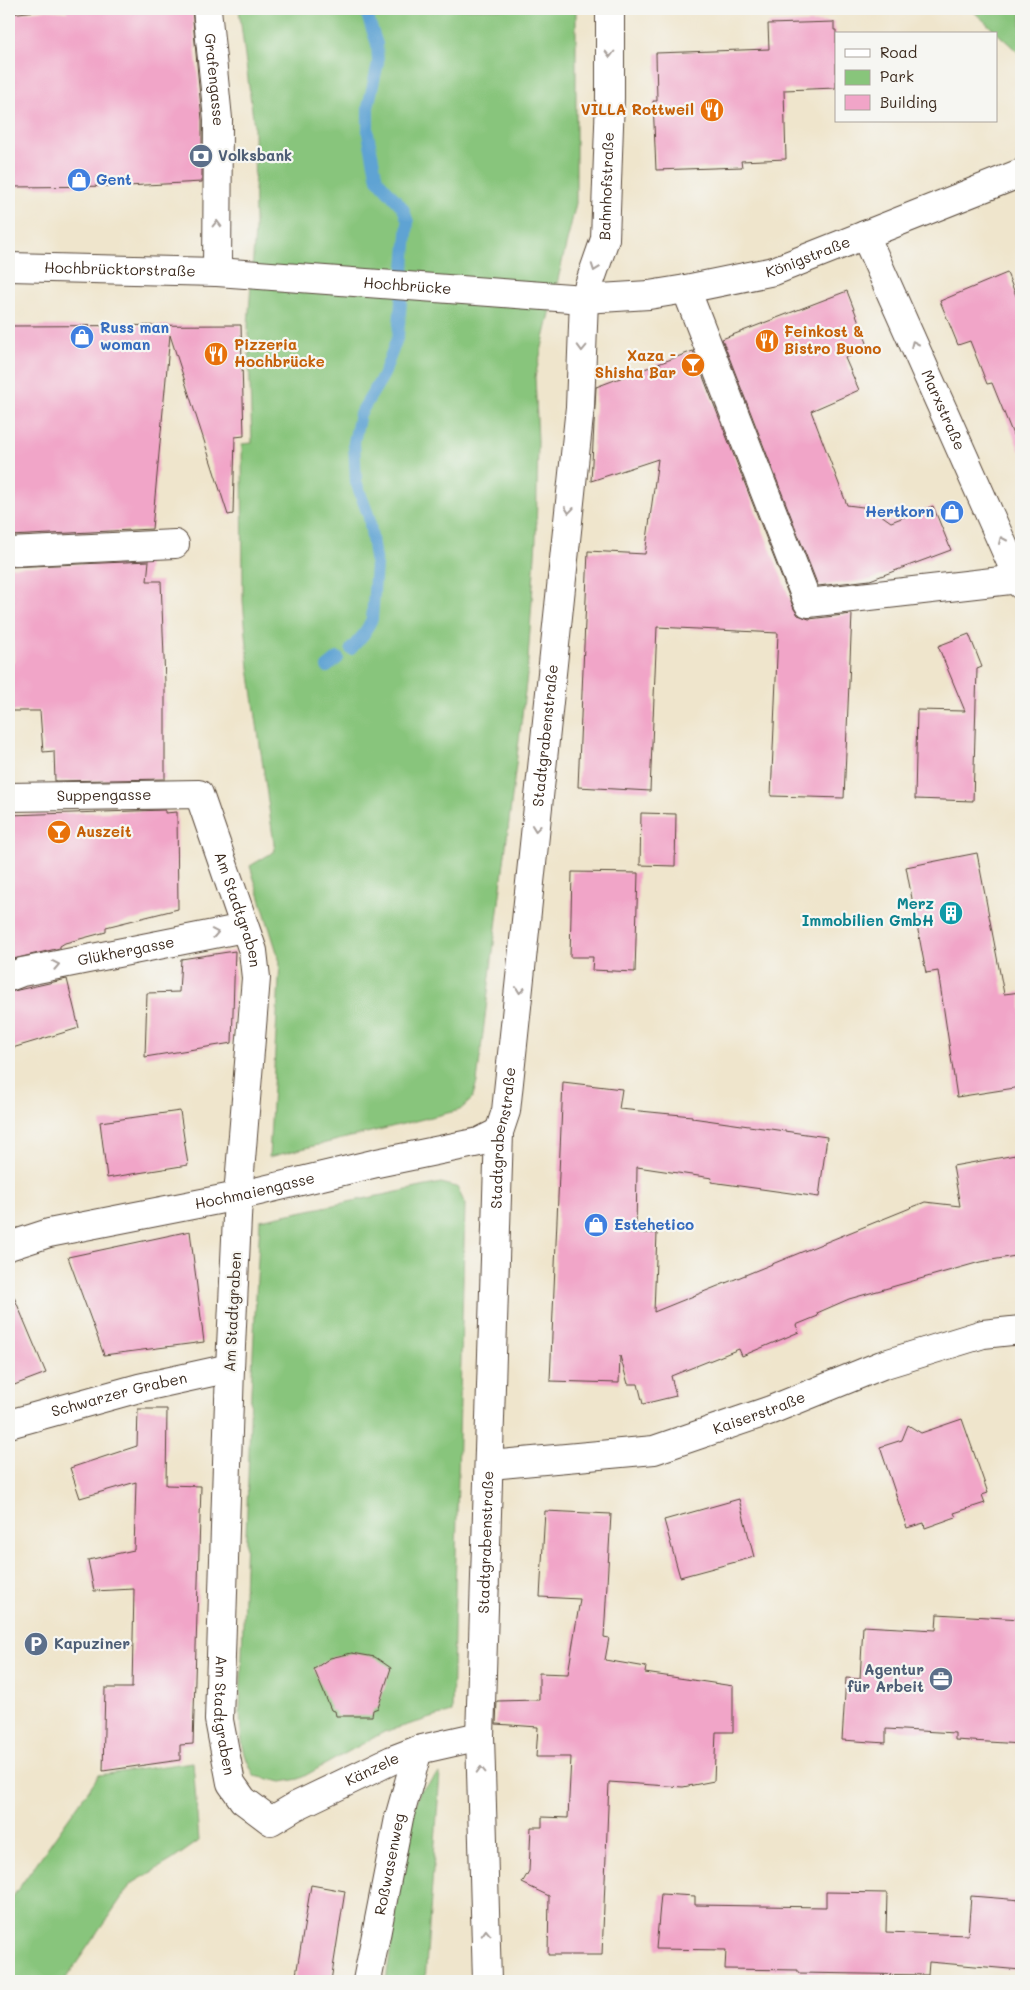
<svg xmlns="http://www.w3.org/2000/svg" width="1030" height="1990" font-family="Mali,sans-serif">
<rect width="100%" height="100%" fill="#f6f6f2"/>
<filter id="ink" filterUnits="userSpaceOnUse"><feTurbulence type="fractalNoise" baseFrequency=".02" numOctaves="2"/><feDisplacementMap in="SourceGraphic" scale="10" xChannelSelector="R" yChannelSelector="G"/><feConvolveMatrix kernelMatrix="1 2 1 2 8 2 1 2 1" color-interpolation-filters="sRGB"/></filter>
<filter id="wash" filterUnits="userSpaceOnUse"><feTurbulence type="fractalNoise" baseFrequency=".0096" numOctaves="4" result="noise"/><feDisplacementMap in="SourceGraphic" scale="20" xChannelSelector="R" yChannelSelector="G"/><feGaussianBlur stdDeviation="1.12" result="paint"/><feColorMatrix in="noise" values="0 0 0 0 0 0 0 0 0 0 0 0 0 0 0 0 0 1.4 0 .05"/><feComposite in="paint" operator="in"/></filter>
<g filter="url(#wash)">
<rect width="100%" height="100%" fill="#efe5cc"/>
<path fill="#88c57b" stroke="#62784c" d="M239,9h337v194l-41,174 3,64 -2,99 -9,135 -50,407 -5,17 -12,11 -191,47 11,-195 -30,-96 25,-15 -26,-183 -6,-67 -1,-157 10,-1 -4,-118 7,-95 -1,-104z
M971,9h50v46z
M441,1183l16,4 8,17 -13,508 -68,20 -85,47 -17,3 -27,-6c-14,-23 -14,-40 -15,-65l11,-320 9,-171z
M193,1762l6,79 -27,19 -41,24 -67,97h-55v-79l90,-127z
M440,1773l-15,208h-39l23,-158 11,-32z"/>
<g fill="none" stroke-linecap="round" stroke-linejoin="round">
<path stroke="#5ea3d3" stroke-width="12" d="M351,649l13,-15 8,-15 4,-54 -7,-48 -13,-35 -2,-40 6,-28 23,-38 15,-40 10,-114 -5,-14 -26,-29 -9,-45v-27l10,-44 -1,-19 -12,-35
M327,667l11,-9"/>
</g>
<g id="blocks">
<path fill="#f1a5c8" d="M67,9h125l10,111v62l-75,4 -118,1v-173l37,-4 21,2z
M834,22v8h2v58l-52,2 2,69 -45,2 1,6 -86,3 -3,-69h4l-1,-48 113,-4 -1,-25z
M1007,273l14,35 -1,144 -28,-69 -5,1 -17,-43 -12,4 -18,-44z
M847,291l22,57 -24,10 14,32 -48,21 36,94 24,3 20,14 42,-16 18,44 -81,30 -52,6 -96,-247z
M241,325l3,111 -9,1 -2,77 -5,1 -58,-180 -18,194 -143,7v-210z
M693,351l101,258 4,6 11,4 43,-5 -8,184 -73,-2 7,-163 -121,-6 -7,164 -72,-4 10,-236 57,3 13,-95 -67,22 5,-94z
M149,561l-2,20h14l4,101v97l-110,2 -1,-30 -11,1 -3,-41h-31v-49h5l-5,-95z
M969,634l13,33 -5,2 -4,132 -58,-2 2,-89 48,1 -27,-65z
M165,810v3l12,-1 1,97 -72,18v5l-41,11 -5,3v2l-51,12v-145z
M641,813l35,1 -1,52 -35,-1z
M977,853l27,141 17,-2v95l-64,10 -19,-126 -12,2 -20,-106z
M572,872l66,1 -3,99 -43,-2 1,-13h-23z
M235,951l-3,92 -87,14 2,-64 32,-1 2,-33z
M67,979l12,49 -70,21v-57z
M563,1082l59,7 -3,20 73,7v2l135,19 -8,60 -108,-15 1,-4 -75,-11 -1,66h21l-3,79 271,-110 35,4 -7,-40 68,-12v101l-41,7 -131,37 -32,14 1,3 -22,9 3,7 -57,24 -3,-7 -68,27 5,20 -33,8 -5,-20h-10l-8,-28 -1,27 -69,-2z
M180,1111l8,54 -81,13 -7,-56z
M190,1231l14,111 -100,13 -36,-98z
M9,1285l37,88 -37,14z
M138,1409h29l-1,76 35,1 -8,258 -13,1v15l-77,11 2,-83h27l2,-99 -40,2 -6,-31 46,-10 2,-68 -56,16 -10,-30 67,-22z
M962,1419l26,74 -6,2 3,8 -31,10 2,4 -31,11 -1,-5 -17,5 -27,-81 22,-7 6,-15 13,8z
M739,1499l15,58 -74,20 -16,-57z
M545,1511l66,3 -7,123 5,1 -4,22 41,7 -1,6 88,13v46h-17l-2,49 -31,6 -74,-5 -7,173h-54l1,-59 -27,-13 7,-12 2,-44h11v-10l26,1 3,-61h-35l2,-30 -42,-3 1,-23 42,-1v-27l29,1 12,-75 -40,-2z
M937,1614l84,5v125l-66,-4v-7l-69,-4v14l-44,-3 4,-62 14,1 3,-53 73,4z
M352,1653l23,4 16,11 -13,40 -5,2 -1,6h-36l-1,-5 -4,-1 -17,-41 16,-11z
M311,1885l34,6 -14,90h-36z
M826,1892l61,1 -1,39 82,3 3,-39 50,4v70l-92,-8 -1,13 -130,-2v-3l-73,-1 1,-19 -70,-1 5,-55 34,2v9l131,2z"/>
</g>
</g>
<g filter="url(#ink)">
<use href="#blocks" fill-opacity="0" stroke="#564638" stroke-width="1"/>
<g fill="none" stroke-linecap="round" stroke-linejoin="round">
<g stroke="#564638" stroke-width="30">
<g id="minor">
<path id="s1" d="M207,9l11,110 -1,153"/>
<path d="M865,235l156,-62"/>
<path d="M686,289l122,314 211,-24"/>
<path d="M9,552l166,-8"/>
<path id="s2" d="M9,797l190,-3 54,157 3,27 -18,218 -8,172 -11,352 12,63 12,17 28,21 25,-15 96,-46 26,-10 62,-14"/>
<path id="s3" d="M9,977l13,-5 222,-44"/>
<path id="s4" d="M9,1246l40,-13 189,-37 139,-33 102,-21 20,-10"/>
<path id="s5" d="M9,1424l130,-36 91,-20"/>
<path id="s6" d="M490,1465l164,-15 117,-40 111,-45 101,-31 38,-4"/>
<path id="s7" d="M367,1981l32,-163 19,-68"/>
<path id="s8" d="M487,1981l-7,-245 19,-604 7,-21 74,-704 4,-108 21,-60 5,-141v-89"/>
</g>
</g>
<g stroke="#564638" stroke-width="30">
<g id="major">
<path id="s9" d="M9,267l208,5 367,27 65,-4 37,-6 88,-18 91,-36 156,350"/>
</g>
</g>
<use href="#minor" stroke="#fff" stroke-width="28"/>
<use href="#major" stroke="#fff" stroke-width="28"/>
</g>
<defs><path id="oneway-chevron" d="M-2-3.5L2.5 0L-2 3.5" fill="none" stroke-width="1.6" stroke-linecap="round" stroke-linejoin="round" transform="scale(1.25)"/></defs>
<g stroke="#a79f9a">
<use href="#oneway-chevron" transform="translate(610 54) rotate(90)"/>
<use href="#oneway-chevron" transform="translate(217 224) rotate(-89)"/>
<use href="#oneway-chevron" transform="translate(595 268) rotate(110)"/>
<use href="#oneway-chevron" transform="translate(914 344) rotate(-114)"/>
<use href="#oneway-chevron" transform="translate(582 348) rotate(92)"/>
<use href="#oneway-chevron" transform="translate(569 510) rotate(96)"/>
<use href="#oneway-chevron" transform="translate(1002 540) rotate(-114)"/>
<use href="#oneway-chevron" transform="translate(536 828) rotate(96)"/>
<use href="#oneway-chevron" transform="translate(215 933) rotate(-11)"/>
<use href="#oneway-chevron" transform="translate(56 965) rotate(-11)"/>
<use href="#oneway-chevron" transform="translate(520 990) rotate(96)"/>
<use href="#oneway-chevron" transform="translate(481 1770) rotate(-92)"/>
<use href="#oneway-chevron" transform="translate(486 1933) rotate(-92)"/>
</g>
</g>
<defs>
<g id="restaurant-disc" transform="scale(1.25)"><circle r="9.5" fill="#e8710a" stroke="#f6f6f2"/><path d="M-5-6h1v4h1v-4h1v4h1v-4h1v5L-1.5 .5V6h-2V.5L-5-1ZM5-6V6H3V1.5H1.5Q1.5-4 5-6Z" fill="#fff"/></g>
<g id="bank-disc" transform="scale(1.25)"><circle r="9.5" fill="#5c6f8a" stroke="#f6f6f2"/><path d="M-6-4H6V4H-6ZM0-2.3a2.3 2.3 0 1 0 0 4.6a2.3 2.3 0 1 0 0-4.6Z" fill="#fff"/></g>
<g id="shop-disc" transform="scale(1.25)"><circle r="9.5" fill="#3f7fe0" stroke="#f6f6f2"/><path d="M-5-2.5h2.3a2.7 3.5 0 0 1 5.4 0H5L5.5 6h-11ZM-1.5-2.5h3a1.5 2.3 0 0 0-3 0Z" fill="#fff"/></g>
<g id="bar-disc" transform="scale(1.25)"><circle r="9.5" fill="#e8710a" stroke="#f6f6f2"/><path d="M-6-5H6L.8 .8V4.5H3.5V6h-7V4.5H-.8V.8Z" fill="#fff"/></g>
<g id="building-disc" transform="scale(1.25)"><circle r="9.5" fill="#0f9aa8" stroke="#f6f6f2"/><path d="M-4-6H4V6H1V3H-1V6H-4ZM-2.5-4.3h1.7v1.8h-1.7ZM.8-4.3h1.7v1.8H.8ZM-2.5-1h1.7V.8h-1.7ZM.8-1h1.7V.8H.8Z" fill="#fff"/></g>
<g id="parking-disc" transform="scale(1.25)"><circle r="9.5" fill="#5c6f8a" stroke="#f6f6f2"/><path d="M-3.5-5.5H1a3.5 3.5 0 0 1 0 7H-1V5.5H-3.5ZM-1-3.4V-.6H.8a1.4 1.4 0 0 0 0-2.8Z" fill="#fff"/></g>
<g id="office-disc" transform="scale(1.25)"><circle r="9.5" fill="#5c6f8a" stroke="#f6f6f2"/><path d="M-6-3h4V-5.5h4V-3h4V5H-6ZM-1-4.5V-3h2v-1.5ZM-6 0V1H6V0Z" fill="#fff"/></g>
</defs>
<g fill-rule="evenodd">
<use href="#restaurant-disc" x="712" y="110"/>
<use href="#bank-disc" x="201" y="156"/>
<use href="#shop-disc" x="79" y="180"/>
<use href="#shop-disc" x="82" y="337"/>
<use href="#restaurant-disc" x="767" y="341"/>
<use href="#restaurant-disc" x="216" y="354"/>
<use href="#bar-disc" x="693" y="365"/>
<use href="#shop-disc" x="952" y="512"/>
<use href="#bar-disc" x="59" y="832"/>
<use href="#building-disc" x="951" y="913"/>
<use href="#shop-disc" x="596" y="1225"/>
<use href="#parking-disc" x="36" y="1644"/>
<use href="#office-disc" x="941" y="1679"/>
</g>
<g text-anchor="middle" stroke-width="4.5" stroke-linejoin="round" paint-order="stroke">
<g font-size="15" fill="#3b2a1e" stroke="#f6f6f2">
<text dy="5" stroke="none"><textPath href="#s1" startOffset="71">Grafengasse</textPath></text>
<text dy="5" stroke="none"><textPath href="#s8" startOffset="1804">Bahnhofstraße</textPath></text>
<text dy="5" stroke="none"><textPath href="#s9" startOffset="805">Königstraße</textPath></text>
<text dy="5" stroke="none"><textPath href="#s9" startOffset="111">Hochbrücktorstraße</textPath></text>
<text dy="5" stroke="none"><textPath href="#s9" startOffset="399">Hochbrücke</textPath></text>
<text dy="5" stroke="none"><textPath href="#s9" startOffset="1058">Marxstraße</textPath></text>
<text dy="5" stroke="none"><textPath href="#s8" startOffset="1249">Stadtgrabenstraße</textPath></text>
<text dy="5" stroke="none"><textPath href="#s2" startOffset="95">Suppengasse</textPath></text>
<text dy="5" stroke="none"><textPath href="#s2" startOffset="312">Am Stadtgraben</textPath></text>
<text dy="5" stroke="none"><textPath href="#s3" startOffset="120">Glükhergasse</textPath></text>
<text dy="5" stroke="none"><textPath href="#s8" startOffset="844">Stadtgrabenstraße</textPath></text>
<text dy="5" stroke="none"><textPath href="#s4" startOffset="252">Hochmaiengasse</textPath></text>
<text transform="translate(233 1312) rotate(-87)" y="5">Am Stadtgraben</text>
<text dy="5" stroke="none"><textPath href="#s5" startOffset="114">Schwarzer Graben</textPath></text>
<text dy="5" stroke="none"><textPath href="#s6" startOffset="276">Kaiserstraße</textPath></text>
<text dy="5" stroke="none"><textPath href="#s8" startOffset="439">Stadtgrabenstraße</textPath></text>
<text dy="5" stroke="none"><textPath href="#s2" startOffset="1122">Am Stadtgraben</textPath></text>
<text dy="5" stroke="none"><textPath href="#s2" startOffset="1360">Känzele</textPath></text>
<text dy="5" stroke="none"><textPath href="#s7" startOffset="119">Roßwasenweg</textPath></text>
</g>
<g font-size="15" font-weight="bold" fill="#c56008" stroke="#f6f6f2" text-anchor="start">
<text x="694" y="115" text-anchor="end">VILLA Rottweil</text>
<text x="784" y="337">Feinkost &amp;<tspan x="784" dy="17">Bistro Buono</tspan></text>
<text x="234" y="350">Pizzeria<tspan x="234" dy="17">Hochbrücke</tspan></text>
<text x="676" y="361" text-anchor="end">Xaza -<tspan x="676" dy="17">Shisha Bar</tspan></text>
<text x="76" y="837">Auszeit</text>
</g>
<g font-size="15" font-weight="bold" fill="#4e5e75" stroke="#f6f6f2" text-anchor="start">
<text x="218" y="161">Volksbank</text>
<text x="54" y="1649">Kapuziner</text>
<text x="924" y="1675" text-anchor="end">Agentur<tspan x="924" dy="17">für Arbeit</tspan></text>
</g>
<g font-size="15" font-weight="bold" fill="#366cbe" stroke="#f6f6f2" text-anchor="start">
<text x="96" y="185">Gent</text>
<text x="100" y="333">Russ man<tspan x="100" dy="17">woman</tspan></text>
<text x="934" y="517" text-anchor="end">Hertkorn</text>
<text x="614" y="1230">Estehetico</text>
</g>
<g font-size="15" font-weight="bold" fill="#0d838f" stroke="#f6f6f2" text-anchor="end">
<text x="934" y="909">Merz<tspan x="934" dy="17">Immobilien GmbH</tspan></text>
</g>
</g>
<rect width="1030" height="1990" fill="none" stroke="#f6f6f2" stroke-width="30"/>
<rect x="835" y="32" width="162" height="90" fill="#f6f6f2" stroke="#aba49d"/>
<rect x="845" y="49" width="25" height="8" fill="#ffffff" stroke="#aba49d"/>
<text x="880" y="58" font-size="15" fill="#3b2a1e">Road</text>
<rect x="845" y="70" width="25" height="15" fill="#88c57b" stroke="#aba49d"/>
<text x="880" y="82" font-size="15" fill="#3b2a1e">Park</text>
<rect x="845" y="95" width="25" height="15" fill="#f1a5c8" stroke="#aba49d"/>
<text x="880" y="108" font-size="15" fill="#3b2a1e">Building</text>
</svg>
